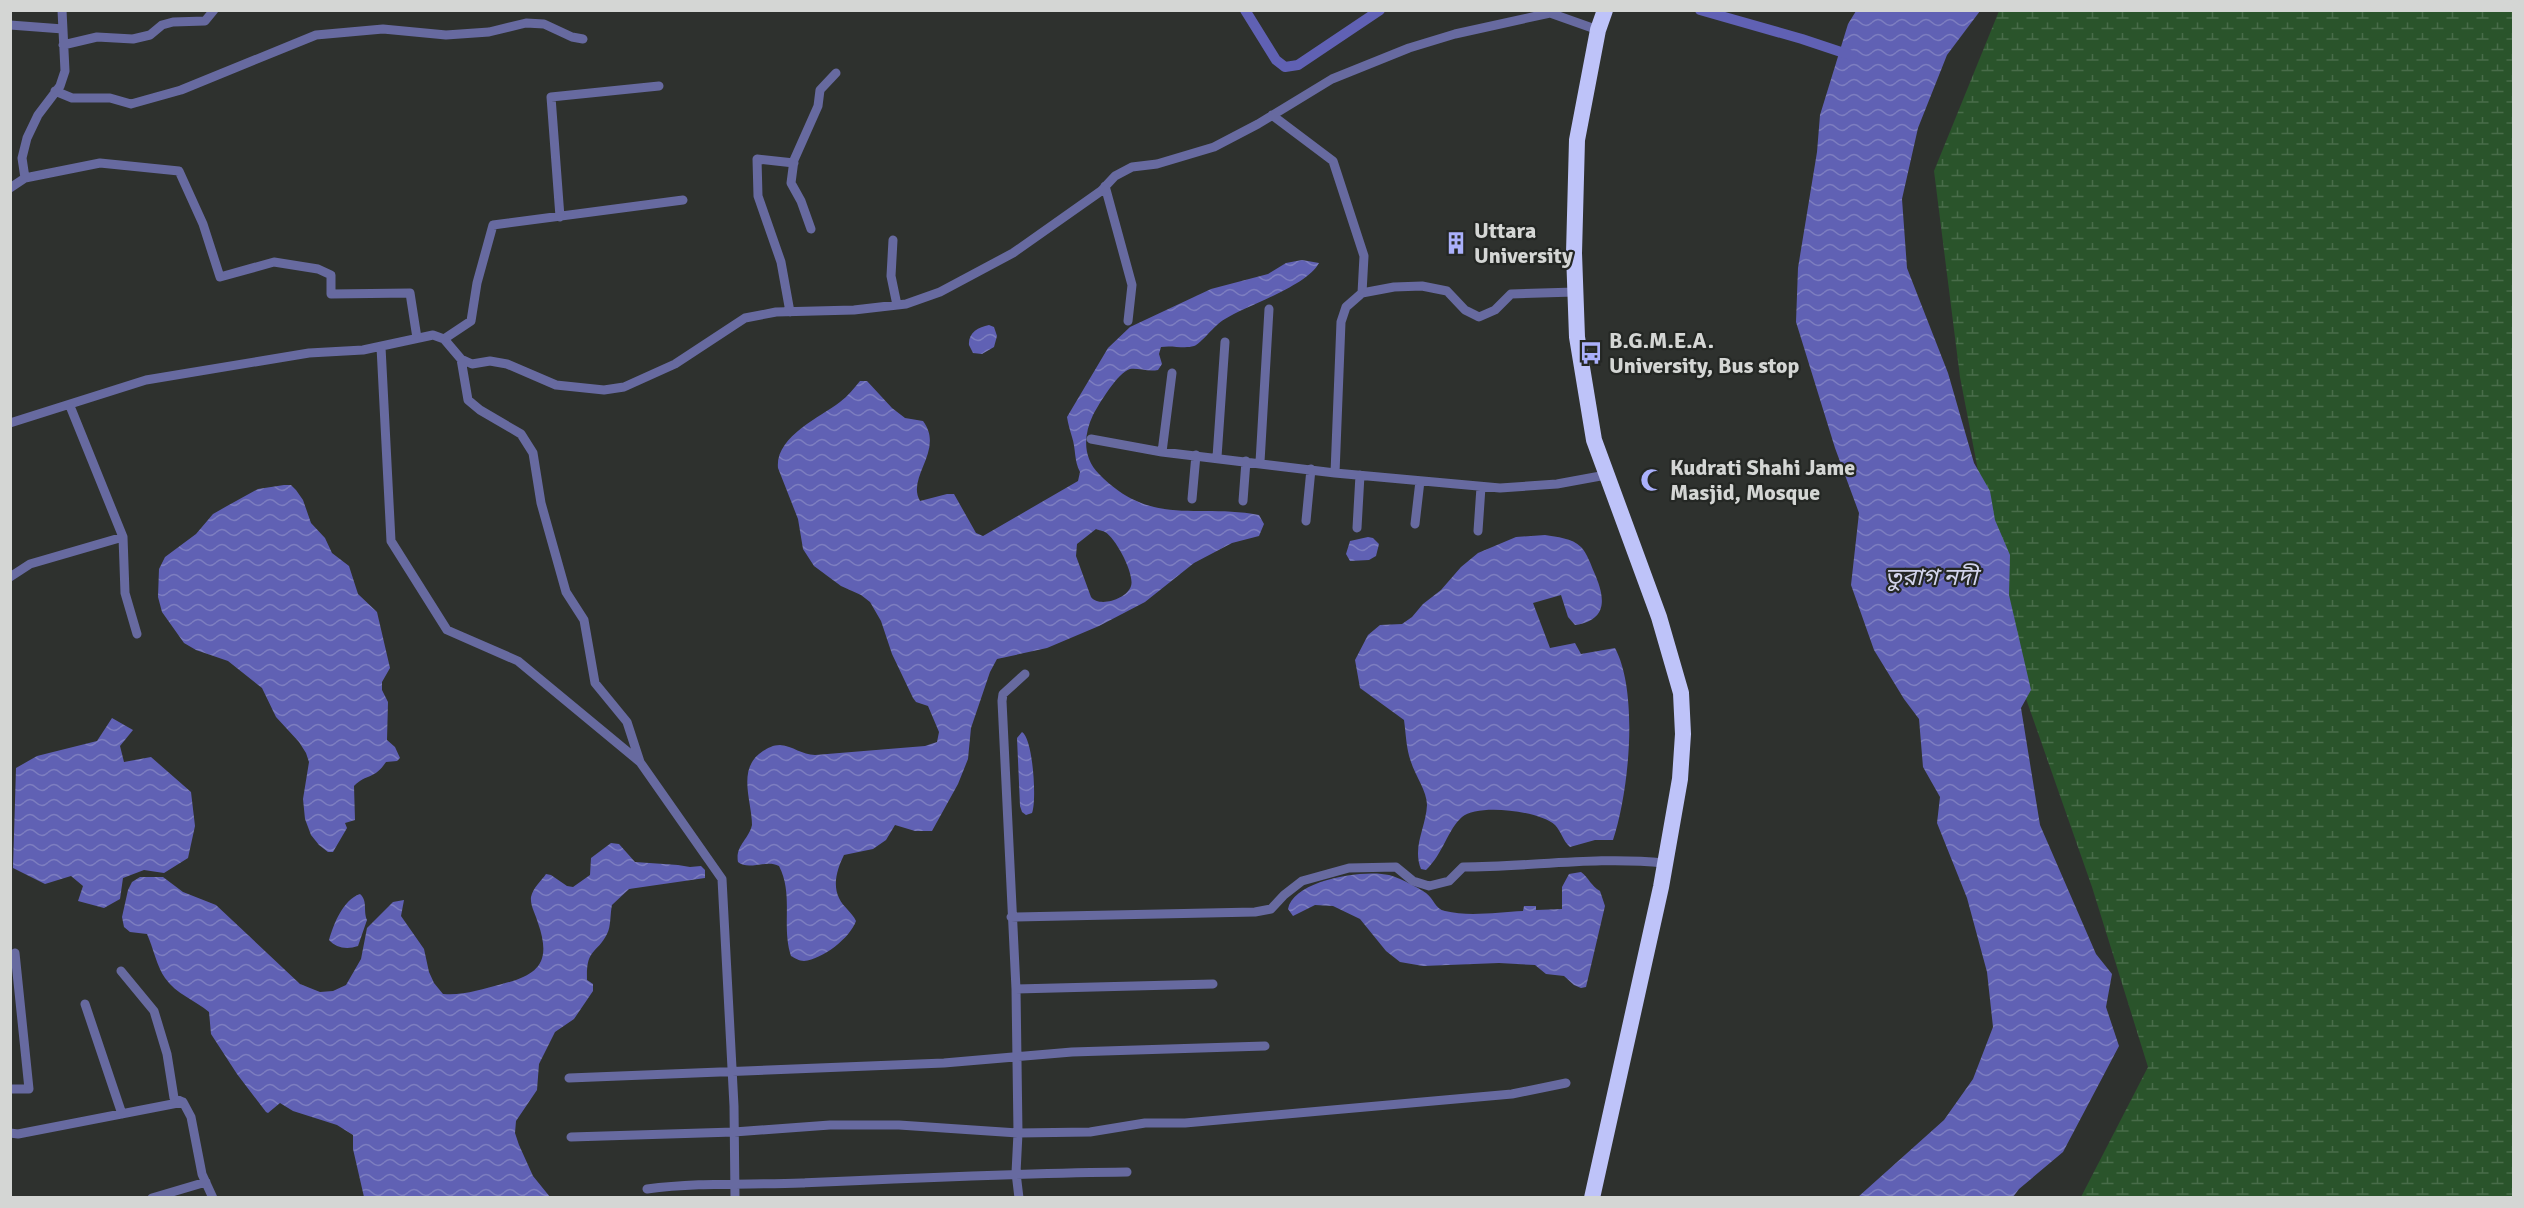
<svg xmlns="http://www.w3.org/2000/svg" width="2524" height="1208" font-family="Signika,'Noto Sans Bengali',sans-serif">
<defs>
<pattern id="wetland-marsh" width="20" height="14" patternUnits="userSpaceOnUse" patternTransform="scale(1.5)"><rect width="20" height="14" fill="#2a542b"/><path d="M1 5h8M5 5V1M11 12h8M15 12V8" fill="none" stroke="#486c49"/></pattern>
<pattern id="water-waves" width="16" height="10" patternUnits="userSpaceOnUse" patternTransform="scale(1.5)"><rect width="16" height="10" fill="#6061b4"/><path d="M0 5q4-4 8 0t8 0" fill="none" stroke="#7d7ec0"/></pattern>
</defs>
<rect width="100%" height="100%" fill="#2e312e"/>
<path fill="url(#wetland-marsh)" d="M1999,11h514v1186h-432l67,-130 -56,-180 -75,-214 -57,-296 -26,-206z"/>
<path fill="url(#water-waves)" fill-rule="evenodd" d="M1856,11h124l-33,44 -29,73 -16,71 5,69 41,105 26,90 16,28 5,29 15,35 -1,40 22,95 -10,18 19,117 56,129 16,20 -6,33 13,39 -56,106 -44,37 -6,8h-155l86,-77 29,-41 20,-52 -6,-55 -20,-74 -30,-75 3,-26 -17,-30 -4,-48 -15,-20 -30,-49 -23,-65 8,-72 -24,-65 -39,-126 2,-54 19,-116 3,-37 28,-91z
M1302,260l17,3c-12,23 -71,42 -94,56 -11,6 -24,25 -31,27 -10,3 -22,-1 -33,1l-2,7 3,10 -4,6c-10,2 -19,-2 -28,-1 -12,3 -31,35 -37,46 -10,21 -10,43 6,59 53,54 97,29 160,41l5,9 -5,12 -27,7 -38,20 -49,39 -46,24 -52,22 -50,11 -7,13 -19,56 -3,31 -10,25 -26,47h-17l-20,-6 -9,15 -13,9 -29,6c-6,12 -12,29 -5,43 4,9 13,14 17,23 -6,17 -33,38 -52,40 -5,0 -9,-3 -13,-5 -10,-30 3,-61 -12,-90 -13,-7 -30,5 -41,-4 -3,-16 11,-23 14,-37 0,-24 -16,-57 11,-74 5,-3 10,-6 17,-6 13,1 22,10 35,10l110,-9 12,-4 2,-10 -11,-26 -12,-4 -3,-4 -21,-44 -11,-33 -11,-19 -9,-7 -20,-9 -27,-20 -11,-17 -5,-30 -20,-51c-3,-31 41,-50 62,-66 8,-6 14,-14 20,-21h7l25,27 13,10 18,3c22,29 -17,56 -3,80l27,-7h7l22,39 7,3 95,-55 2,-9c-6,-11 -4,-23 -8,-35 -2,-7 -4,-13 -5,-20l41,-69 22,-21 81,-38 57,-15 18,-11zM1096,529c2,1 8,2 9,3 11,6 30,43 26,54 -4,13 -32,22 -40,11l-15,-41 1,-12z
M989,325l5,2 3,9 -3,11 -12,7 -9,-1 -4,-8c-1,-12 9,-18 20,-20z
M284,485h7l5,5 7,10 8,23 14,15 7,15 17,13 9,28 19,18 13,56 -8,14v8l6,12 -1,38 8,7 5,11 -3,3 -11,1c-12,18 -19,11 -32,24l1,34 -10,3 2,5 -14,24h-5l-9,-7 -8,-10 -6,-16 -2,-20 6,-37 -3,-9 -7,-11 -23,-25 -14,-29 -34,-27 -32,-11 -12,-7 -22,-31 -4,-15 1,-28 6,-12 31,-23 17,-20 14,-8 31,-17z
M1545,535c12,2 27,3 36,12 6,6 10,18 13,25 11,25 15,48 -19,53l-7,-8 -7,-22 -28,8 17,45 25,-5 6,11 34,-6c24,45 14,144 -2,192h-18l-25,7c-7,-6 -9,-16 -15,-22 -15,-14 -77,-22 -93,-8 -14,12 -19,37 -36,53l-5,-1c-9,-22 5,-42 6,-64 0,-14 -12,-30 -16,-43 -5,-14 -5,-28 -7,-42l-44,-32 -5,-28 13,-25 12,-10 22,-1 10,-7 11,-13 18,-14 20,-23 17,-14 38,-16z
M1368,537l5,1 6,6 -3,12 -7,4 -19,1 -4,-7 4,-13z
M112,718l21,12 -13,16 4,16 27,-5 40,35 4,34 -7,32 -24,15 -20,-3 -21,8 -3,21 -16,9 -26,-7 5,-15 -12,-10 -26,8 -32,-16 3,-100 21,-12 60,-15z
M1022,732c11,6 15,69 10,81l-6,2 -4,-3 -2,-6 -3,-68z
M611,843l8,1 16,18 43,3 12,2 11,-1 4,4v8l-76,11 -17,16c-2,9 -1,22 -5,29 -11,21 -21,14 -20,46l6,4v7l-19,28 -19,13 -16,32 -2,26 -21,31 -1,12 4,12 14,31 17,21h-186l-11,-48v-14l-16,-10 -44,-14 -13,-8 -12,10 -2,-1 -29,-38 -26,-40 -2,-22c-14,-12 -33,-18 -44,-34 -8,-11 -12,-31 -18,-44l-17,-2 -6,-5 -2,-10 6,-27 4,-8 8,-5h23l20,15 33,13 84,79 20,8 13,-1 13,-6 15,-26 6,-31 26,-26 11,-2 -3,16 23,33 5,23 5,11 9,11c20,2 39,-5 59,-10 36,-9 50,-21 36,-61 -2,-8 -8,-17 -7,-26 2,-9 10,-16 15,-23l5,1 16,11 6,1 17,-12 1,-17z
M1581,872c8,6 10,14 19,19l5,15 -19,81 -5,1 -7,-3 -10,-9 -18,-2 -11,-9 -36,-2 -76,3 -23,-4 -14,-11 -26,-32 -27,-13 -18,-1 -22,11 -5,-7c5,-29 76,-40 101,-34 9,2 30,13 37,18 8,6 9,16 19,18 24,6 54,1 78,0l1,-5h12v4l26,-1v-22l7,-13z
M360,894c8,7 3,17 7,26l-9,26c-11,4 -22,2 -29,-6 5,-17 14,-40 31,-46z"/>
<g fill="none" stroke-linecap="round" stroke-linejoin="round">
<path stroke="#6061b4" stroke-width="10" d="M1245,10l31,50 9,7 13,-2 82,-55
M1700,10l102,29 51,17"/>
<path stroke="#676aa0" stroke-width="9" d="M10,25l53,4
M63,45l34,-8 36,2 17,-4 12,-10 11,-3 32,-1 9,-11
M55,91l17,7h38l21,6 50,-14 135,-55 67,-6 63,6 43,-3 37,-9 18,1 28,13 11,2
M1272,115l61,46 31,95 -2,37 32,-6 28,-1 25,5 18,19 14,7 16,-7 16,-16 64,-2
M25,178l75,-15 79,8 24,53 17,53 54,-15 44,7 13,6v19l79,-1 7,45
M1105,186l27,99 -4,36
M10,188l15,-10 -3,-20 5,-20 11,-23 22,-29 5,-15 -3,-61
M560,217l-9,-120 108,-11
M811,229l-10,-28 -10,-18 3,-23 24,-54 2,-16 16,-17
M893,240l-2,36 6,29
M790,312l-9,-50 -23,-66 -1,-37 37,4
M444,339l27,-18 6,-38 16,-58 190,-25
M381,347l10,194 56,89 71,31 122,101 82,117 12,227 1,92
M461,359l7,41 12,10 41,24 12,19 8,50 25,89 18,28 11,63 32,39 13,40
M70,406l53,131
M10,423l136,-43 163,-27 54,-3 70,-15 11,4 17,20 11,5 18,-3 17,3 49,21 48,5 20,-3 51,-23 70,-46 31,-6 78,-2 52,-6 34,-12 73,-39 88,-62 14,-15 17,-9 25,-3 57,-17 44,-23 74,-45 77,-31 46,-14 95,-21 48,17
M1091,439l71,13 173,21 165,15 57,-4 49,-9
M1162,452l10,-79
M1217,457l8,-115
M1260,462l9,-153
M1335,473l6,-151 5,-15 16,-14
M1192,499l4,-44
M1243,501l3,-40
M1306,521l5,-52
M1415,524l5,-43
M1357,528l3,-53
M1478,531l3,-44
M10,577l20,-13 93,-27 2,56 12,41
M1011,917l244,-5 16,-3 13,-14 18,-14 47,-13 47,-1 17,14 16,5 20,-5 14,-14c67,0 134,-11 201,-4
M121,971l33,40 13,43 7,44 9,4
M1016,989l197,-5
M85,1004l37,110
M569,1078l375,-15 128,-11 193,-6
M10,1089h19l-14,-136
M10,1133l8,1 165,-32 8,15 11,57 11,24
M571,1137l163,-5 96,-7h69l119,8 72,-1 55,-9h40l327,-29 54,-11
M647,1189c52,-7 103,-4 155,-6 109,-5 217,-10 325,-11
M152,1198l54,-16
M1019,1198l-3,-25 2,-40 -2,-144 -14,-288 1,-7 22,-20"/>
<path stroke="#bec3f9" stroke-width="16" d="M1592,1198l69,-311 19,-108 3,-45 -2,-41 -22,-76 -65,-177 -17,-103 -3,-84 3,-113 21,-110 7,-20"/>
</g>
<defs>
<g id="building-bare" transform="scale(1.8)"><path d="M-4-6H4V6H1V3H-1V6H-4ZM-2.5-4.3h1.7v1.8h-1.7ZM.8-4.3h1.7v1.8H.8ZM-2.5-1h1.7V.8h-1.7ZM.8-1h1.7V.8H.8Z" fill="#aab0fb" stroke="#242724" stroke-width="2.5" paint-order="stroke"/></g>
<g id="bus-bare" transform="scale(1.8)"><path d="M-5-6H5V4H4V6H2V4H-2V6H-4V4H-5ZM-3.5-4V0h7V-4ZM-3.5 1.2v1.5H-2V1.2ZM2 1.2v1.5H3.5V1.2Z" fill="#aab0fb" stroke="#242724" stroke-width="2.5" paint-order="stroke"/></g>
<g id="mosque-bare" transform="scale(1.8)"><path d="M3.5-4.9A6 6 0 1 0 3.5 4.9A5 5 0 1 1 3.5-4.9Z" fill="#aab0fb" stroke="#242724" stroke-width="2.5" paint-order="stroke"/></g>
</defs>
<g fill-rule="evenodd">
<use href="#building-bare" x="1456" y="243"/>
<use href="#bus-bare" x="1591" y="353"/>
<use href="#mosque-bare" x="1652" y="480"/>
</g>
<g text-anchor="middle" stroke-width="4.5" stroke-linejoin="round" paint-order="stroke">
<g font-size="22" font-weight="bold" fill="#d4d6d4" stroke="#242724" text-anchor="start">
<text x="1474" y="238">Uttara<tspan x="1474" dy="25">University</tspan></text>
<text x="1609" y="348">B.G.M.E.A.<tspan x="1609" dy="25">University, Bus stop</tspan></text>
<text x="1670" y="475">Kudrati Shahi Jame<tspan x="1670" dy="25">Masjid, Mosque</tspan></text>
</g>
<g font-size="24" font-style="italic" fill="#d2d4eb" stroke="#242724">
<text x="1931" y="585">তুরাগ নদী</text>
</g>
</g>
<rect width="2524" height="1208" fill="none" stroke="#d4d6d4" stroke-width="24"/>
</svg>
